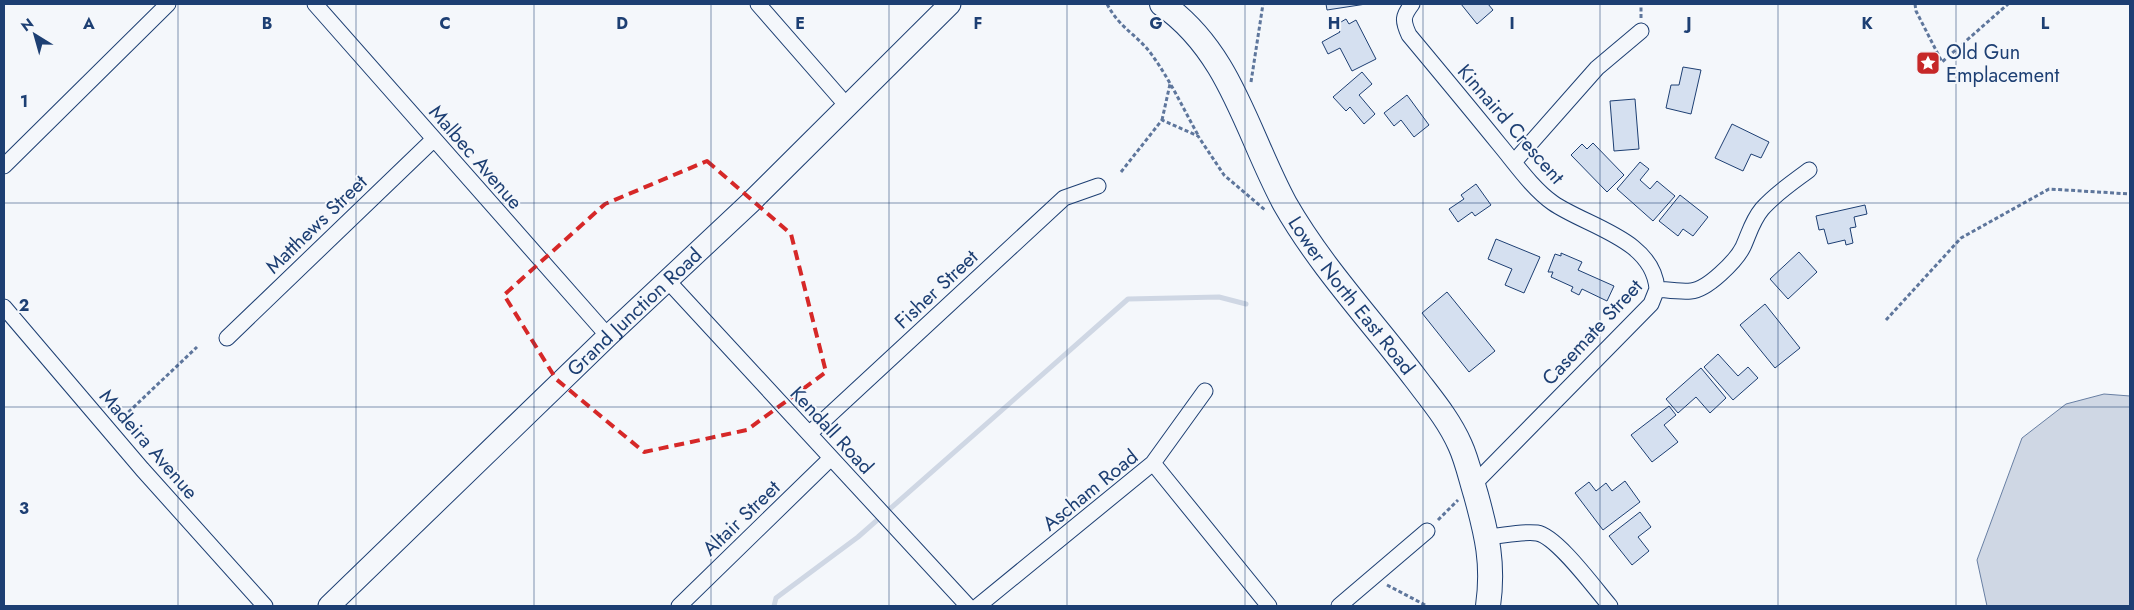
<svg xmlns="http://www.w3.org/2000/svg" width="2134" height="610" font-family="Jost,sans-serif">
<rect width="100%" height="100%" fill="#f4f7fb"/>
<path fill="#cfd7e4" stroke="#687fa3" d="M2104,394l26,2v210h-143l-10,-46 45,-122 44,-34z"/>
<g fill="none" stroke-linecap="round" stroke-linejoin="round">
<path stroke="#cfd7e4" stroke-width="5" d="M774,606l2,-8 82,-61 270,-238 91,-2 27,7"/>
</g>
<path fill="#d5e0f0" stroke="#1d3f73" d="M1326,4h40l-39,6z
M1461,4h27l5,6 -16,14z
M1346,19l3,5 7,-4 20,39 -24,12 -12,-23 -12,6 -6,-12 18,-10 -4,-7z
M1683,67l18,3 -10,44 -25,-6 5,-23h8z
M1362,72l10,12 -13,11 16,19 -11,10 -14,-17 -4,4 -13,-14z
M1407,95l22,30 -15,12 -13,-17 -7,6 -10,-13z
M1635,99l4,50 -25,2 -4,-50z
M1732,124l37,18 -8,16 -10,-4 -8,17 -28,-13z
M1593,143l31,32 -17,17 -36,-37 11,-11 5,5z
M1640,162l9,7 -9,11 10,9 7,-8 18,15 -22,25 -36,-32z
M1476,184l15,21 -16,11 -3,-4 -14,10 -9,-13 15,-10 -3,-4z
M1680,195l28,22 -15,19 -10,-7 -5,7 -19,-15z
M1865,205l2,9 -13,3 2,10 -6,1 3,15 -7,2 -1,-5 -17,4 -4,-15 -5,1 -3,-14z
M1496,239l44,18 -16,36 -19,-8 7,-16 -24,-10z
M1799,252l18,20 -29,27 -18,-20z
M1561,253l21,9 -4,8 36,16 -7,15 -25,-12 -3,6 -8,-4 2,-4 -22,-10 2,-5h-5l7,-18 6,2z
M1447,292l48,59 -26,21 -47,-59z
M1765,304l35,44 -25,20 -35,-43z
M1718,354l20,22 10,-9 10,11 -25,22 -29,-33z
M1701,368l25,30 -16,15 -14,-16 -18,16 -12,-14z
M1669,406l7,9 -12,10 14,17 -26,20 -21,-27z
M1625,481l15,21 -37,28 -28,-37 14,-11 7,9 10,-8 6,8z
M1640,512l11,15 -13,10 11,14 -17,14 -23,-29z"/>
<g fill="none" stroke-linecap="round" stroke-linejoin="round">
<g stroke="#1d3f73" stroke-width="17">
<path id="minor" d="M315,4l293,332
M758,4l90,103
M1412,4c-9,12 -10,16 -3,31 30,36 60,72 90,109 16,19 33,44 54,59 35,24 100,36 104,86
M1514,162l83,-94 44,-37
M4,166l164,-162
M667,280l301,326
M4,307l138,162 123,137
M227,338l207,-199
M809,434l255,-236 34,-12
M1153,463l52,-72
M1473,485l178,-181 6,-15c11,1 23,3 34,2 16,-1 45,-30 52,-44 6,-13 9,-26 19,-38 13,-15 31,-27 47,-39
M1487,537c16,-1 34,-6 50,-4 20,3 59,57 73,73
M679,606l151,-147
M978,606l175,-143 116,143
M1339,606l88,-75"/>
</g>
<g stroke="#1d3f73" stroke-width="23">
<g id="secondary">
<path id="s1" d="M329,606l279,-270 143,-134 199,-198"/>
</g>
</g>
<g stroke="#1d3f73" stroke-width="26">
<g id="primary">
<path id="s2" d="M1162,4c69,48 85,130 123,200 36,63 87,117 131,175 16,21 33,41 44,66 7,15 11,34 16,50 11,40 18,69 12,111"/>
</g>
</g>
<path stroke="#5e769c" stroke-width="3" stroke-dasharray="4 2.5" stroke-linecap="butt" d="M1107,4c13,25 31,31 45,51 18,25 31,53 46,80
M1915,4l1,7 26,51 66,-58
M1641,18v-14
M1251,82l12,-78
M1162,120l8,-36
M1121,172l41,-52 36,16 26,39 41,35
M1886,320l75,-82 88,-49 81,5
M119,421l78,-74
M1438,520l20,-20
M1387,585l40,21"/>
<use href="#minor" stroke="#f4f7fb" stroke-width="15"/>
<use href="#secondary" stroke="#f4f7fb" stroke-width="21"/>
<use href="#primary" stroke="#f4f7fb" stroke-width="24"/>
</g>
<path fill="none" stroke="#d62828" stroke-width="4" stroke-dasharray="10 6" stroke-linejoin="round" d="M707,161l84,73 35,138 -79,58 -103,22 -88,-73 -52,-84 101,-91z"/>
<path fill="none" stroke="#1d3f73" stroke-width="1" stroke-opacity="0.55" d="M178,4v602M356,4v602M534,4v602M711,4v602M889,4v602M1067,4v602M1245,4v602M1423,4v602M1600,4v602M1778,4v602M1956,4v602M4,203h2126M4,407h2126"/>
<defs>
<g id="sight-square" transform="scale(1.25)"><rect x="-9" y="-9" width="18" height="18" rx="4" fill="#c62828" stroke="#f4f7fb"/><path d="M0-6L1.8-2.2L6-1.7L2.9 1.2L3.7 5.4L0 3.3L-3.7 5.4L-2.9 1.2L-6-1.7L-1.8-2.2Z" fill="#fff"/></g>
</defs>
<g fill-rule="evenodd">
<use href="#sight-square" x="1928" y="63"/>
</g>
<g text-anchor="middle" stroke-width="4" stroke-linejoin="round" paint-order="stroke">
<g font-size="20" fill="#1d3f73" stroke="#f4f7fb" text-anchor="start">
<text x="1946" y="59">Old Gun<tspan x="1946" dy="23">Emplacement</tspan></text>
</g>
<g font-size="20" fill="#1d3f73" stroke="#f4f7fb">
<text transform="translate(1511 124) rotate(49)" y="7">Kinnaird Crescent</text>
<text transform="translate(476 157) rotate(49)" y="7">Malbec Avenue</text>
<text transform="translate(316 224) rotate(-44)" y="7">Matthews Street</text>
<text transform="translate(936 289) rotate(-43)" y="7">Fisher Street</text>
<text dy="7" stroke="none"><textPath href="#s2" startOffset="351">Lower North East Road</textPath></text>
<text dy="7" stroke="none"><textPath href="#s1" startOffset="424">Grand Junction Road</textPath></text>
<text transform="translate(1592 332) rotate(-47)" y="7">Casemate Street</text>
<text transform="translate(832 430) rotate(47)" y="7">Kendall Road</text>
<text transform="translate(149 444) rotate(49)" y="7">Madeira Avenue</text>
<text transform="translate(1090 490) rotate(-39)" y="7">Ascham Road</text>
<text transform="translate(741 518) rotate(-44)" y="7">Altair Street</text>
</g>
</g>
<g font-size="16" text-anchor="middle" font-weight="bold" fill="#1d3f73" stroke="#f4f7fb" stroke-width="4" stroke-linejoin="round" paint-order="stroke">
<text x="89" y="29">A</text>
<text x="267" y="29">B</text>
<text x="445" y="29">C</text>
<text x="622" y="29">D</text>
<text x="800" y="29">E</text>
<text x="978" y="29">F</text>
<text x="1156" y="29">G</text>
<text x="1334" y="29">H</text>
<text x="1512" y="29">I</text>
<text x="1689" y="29">J</text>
<text x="1867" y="29">K</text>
<text x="2045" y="29">L</text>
<text x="24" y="107">1</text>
<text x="24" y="311">2</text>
<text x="24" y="514">3</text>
</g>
<rect width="2134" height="610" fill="none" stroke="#1d3f73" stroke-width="10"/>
<g transform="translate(35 35) rotate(323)" stroke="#f4f7fb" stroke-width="4" paint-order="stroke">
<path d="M0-4L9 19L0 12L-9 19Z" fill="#1d3f73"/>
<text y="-8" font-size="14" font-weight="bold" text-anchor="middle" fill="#1d3f73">N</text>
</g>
</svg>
